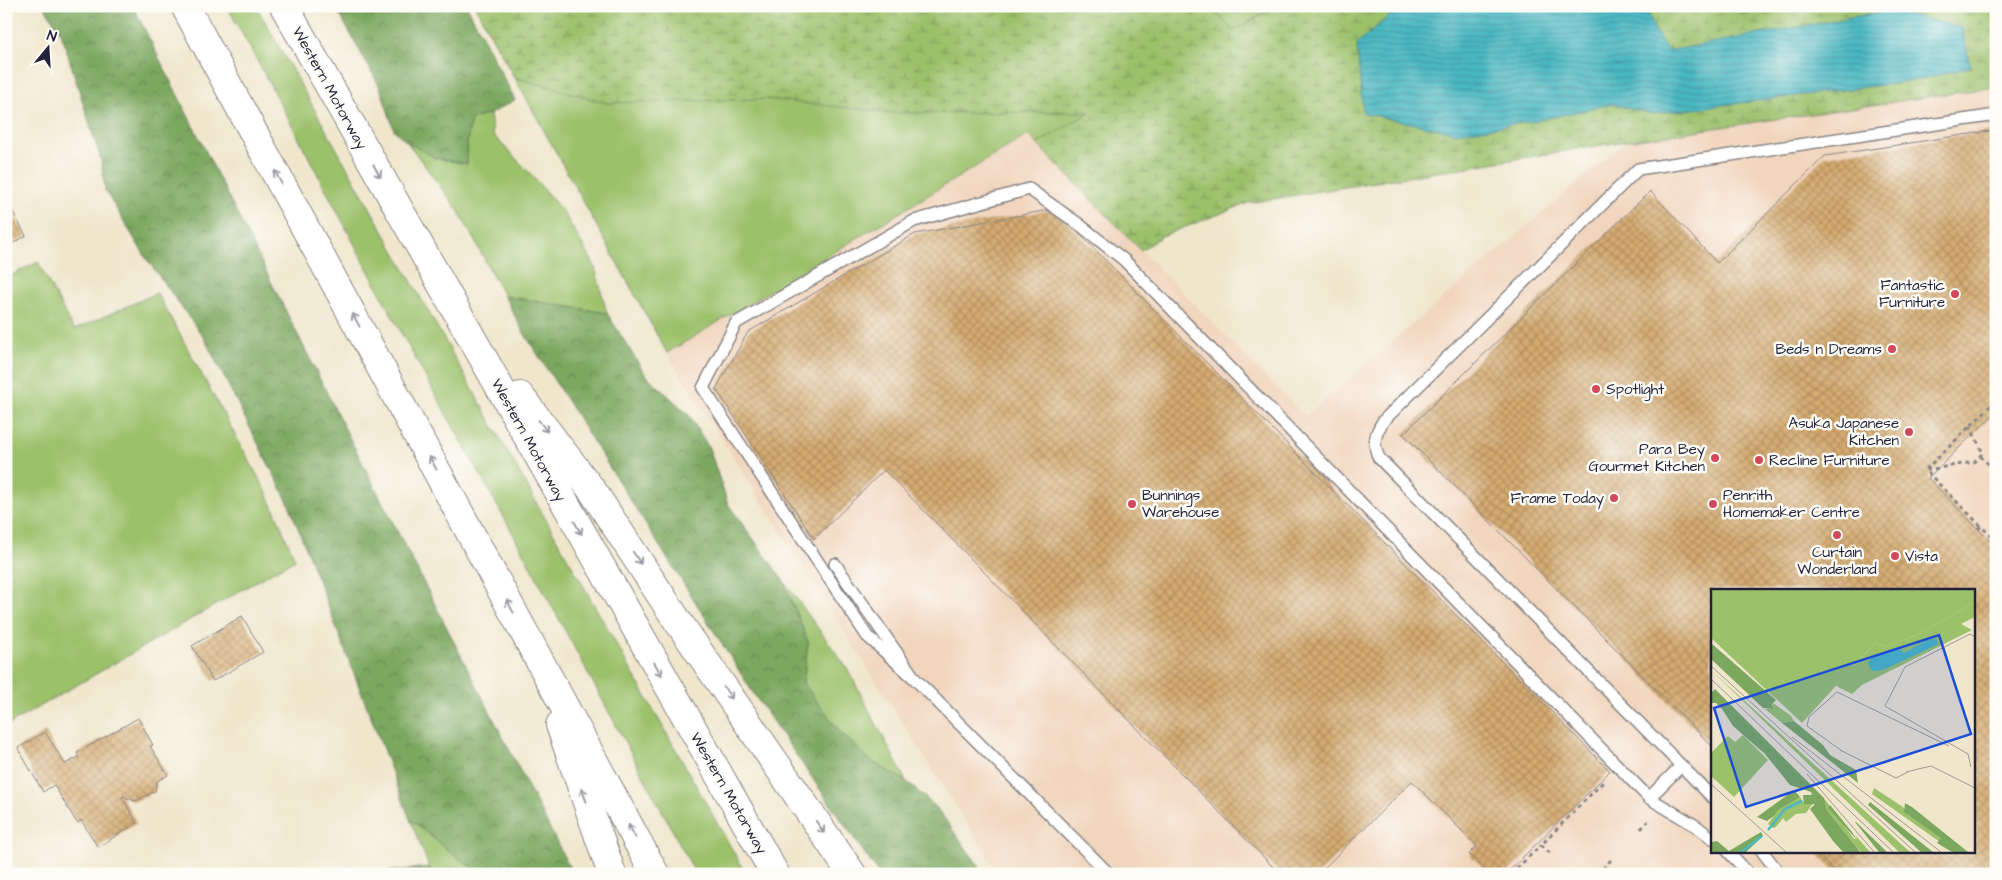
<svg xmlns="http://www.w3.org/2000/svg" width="2002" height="880" font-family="'Architects Daughter',sans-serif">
<defs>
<pattern id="forest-crowns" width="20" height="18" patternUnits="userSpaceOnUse" patternTransform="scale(1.25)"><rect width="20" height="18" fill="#7ca75f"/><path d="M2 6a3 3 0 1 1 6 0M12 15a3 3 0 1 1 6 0" fill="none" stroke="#658850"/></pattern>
<pattern id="wetland-marsh" width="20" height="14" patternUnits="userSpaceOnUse" patternTransform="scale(1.25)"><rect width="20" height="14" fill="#9bc16b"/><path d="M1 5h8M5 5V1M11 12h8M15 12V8" fill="none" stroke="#7e9c59"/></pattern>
<pattern id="water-rules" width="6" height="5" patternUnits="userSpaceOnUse" patternTransform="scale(1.25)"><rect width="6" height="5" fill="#4ab8c2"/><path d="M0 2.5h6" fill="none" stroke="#3d959f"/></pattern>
<pattern id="building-cross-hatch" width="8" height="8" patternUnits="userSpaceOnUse" patternTransform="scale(1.25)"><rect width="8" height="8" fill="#d6ac71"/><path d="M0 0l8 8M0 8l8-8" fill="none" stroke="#ad8c5e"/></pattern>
</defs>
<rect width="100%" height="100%" fill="#fdfcf7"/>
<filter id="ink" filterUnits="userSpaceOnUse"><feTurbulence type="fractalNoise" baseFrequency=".02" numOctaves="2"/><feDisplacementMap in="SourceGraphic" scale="10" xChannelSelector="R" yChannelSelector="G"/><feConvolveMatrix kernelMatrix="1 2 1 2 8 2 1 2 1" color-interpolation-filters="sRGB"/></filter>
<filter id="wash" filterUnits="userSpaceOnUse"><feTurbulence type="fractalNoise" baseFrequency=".0096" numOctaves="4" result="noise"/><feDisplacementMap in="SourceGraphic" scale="20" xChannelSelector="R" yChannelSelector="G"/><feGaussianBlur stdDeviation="1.12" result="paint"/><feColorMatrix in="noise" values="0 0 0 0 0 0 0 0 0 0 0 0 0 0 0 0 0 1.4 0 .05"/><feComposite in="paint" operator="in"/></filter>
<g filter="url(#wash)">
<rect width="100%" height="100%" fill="#f0e6cc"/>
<path fill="#f1d5bd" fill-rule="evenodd" d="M1996,87v787h-997l-332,-521 361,-218 277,282 321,-276zM1712,590h261v261h-261z"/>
<path fill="#9bc16b" stroke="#5e7253" d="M227,6h29l490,868h-50l-185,-344 -106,-190 -127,-241z
M475,6h802l-240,138 -9,-9 -361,218z
M490,114l3,21 35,36 35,41 31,52 13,49 -103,-17 -46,-86 -51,-68 28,16 32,6v-23l4,-22z
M38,262l36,68 83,-37 110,200 28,66 -289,167v-448z
M783,580l64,88 59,113 -35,-20 -31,-29 -37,-49 5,-41z
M410,819l40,33 31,22h-49z"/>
<path fill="url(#forest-crowns)" stroke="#4f644d" d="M44,6h89l209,417 231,451h-92l-31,-22 -40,-33 -122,-317 -84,-164 -58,-80 -41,-68 -4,-30 -40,-127z
M335,6h132l48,94 -25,14 -19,5 -4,22v23l-32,-6 -28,-16 -13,-12 -14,-43z
M504,296l103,17 38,61 44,41 20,33 19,56 55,76 25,62 -5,41 37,49 31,29 35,20 30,26 43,59v8h-100l-122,-175 -233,-366z
M429,867l3,7h-60l1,-1z"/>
<path fill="url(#wetland-marsh)" stroke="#5e7253" d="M475,6h745l-3,7 16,18 44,-25h719v81l-370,54 -378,62 -86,33 -21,14 -104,-106 53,-32 -196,1 -127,-14 -160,4 -93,-26z"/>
<path fill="url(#water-rules)" stroke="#366d7e" d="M1401,6h242l3,1 9,24 13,20 222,-41 72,18 9,39 -58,14 -261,33 -40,-10 -72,16 -83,13 -94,-20 -6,-69z"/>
<g id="blocks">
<path fill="url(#building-cross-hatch)" d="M1996,130v282l-68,66 68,69v327h-159l-22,-23h158v-261h-261v156l-309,-312 247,-243 67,72 108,-107z
M6,199l20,37 -20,11z
M1055,209l555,562 -104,103h-17l-20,-20 8,-8 -65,-65 -94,93h-38l-396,-404 -70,69 -98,-150 32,-57 167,-98z
M242,616l21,36 -50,29 -21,-35z
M138,718l15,27 -3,1 18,29 -11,6 -2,10 -19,10 -10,-3 -1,-2 -3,1 15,26 -39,24 -17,-27 -4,3 -23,-38 -11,7 -25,-44 27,-16 20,32 14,-7 -2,-4z"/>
</g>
</g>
<g filter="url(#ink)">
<use href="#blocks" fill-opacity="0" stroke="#898484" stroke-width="1"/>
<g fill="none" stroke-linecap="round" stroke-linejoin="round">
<g stroke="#898484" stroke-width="14">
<path id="lane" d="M835,564l80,115 194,195
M915,679l-48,-43 -164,-248 33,-65 178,-102 115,-32 51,36 44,35 525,538 47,28 16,12
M1712,797l-333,-339c-7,-14 -4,-25 5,-38l254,-251 358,-54
M1649,798l32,-32
M1728,851l21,23
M1762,851l18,23"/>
</g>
<g stroke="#898484" stroke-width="30">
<path id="highway" d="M185,6l470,868
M284,6l491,868
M520,396l72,94 85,130 175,254
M560,725l52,149"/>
</g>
<path stroke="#898484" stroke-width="3" stroke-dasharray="4 4" stroke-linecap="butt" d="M1980,456l16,15
M1926,470l48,-8 9,-9 -13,-27
M1981,526l-56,-56 71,-69
M1978,529l3,-3 15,15
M1641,829l7,-8
M1550,853l-9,-8 63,-64
M1511,874l30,-29
M1597,874l14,-14"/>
<use href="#lane" stroke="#fff" stroke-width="11"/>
<use href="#highway" stroke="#fff" stroke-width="28"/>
</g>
<defs><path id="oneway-shaft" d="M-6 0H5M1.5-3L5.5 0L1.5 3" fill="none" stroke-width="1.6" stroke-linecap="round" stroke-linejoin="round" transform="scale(1.25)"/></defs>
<g stroke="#9c9ca7">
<use href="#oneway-shaft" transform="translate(377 171) rotate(61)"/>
<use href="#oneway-shaft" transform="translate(278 177) rotate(-118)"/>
<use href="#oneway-shaft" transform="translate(356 320) rotate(-118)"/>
<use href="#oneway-shaft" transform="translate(543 426) rotate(53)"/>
<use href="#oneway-shaft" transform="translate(433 463) rotate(-118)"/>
<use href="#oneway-shaft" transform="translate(578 528) rotate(60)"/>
<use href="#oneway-shaft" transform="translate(637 558) rotate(57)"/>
<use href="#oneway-shaft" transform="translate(510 606) rotate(-118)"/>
<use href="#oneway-shaft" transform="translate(658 669) rotate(60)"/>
<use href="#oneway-shaft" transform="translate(728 693) rotate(56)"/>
<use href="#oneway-shaft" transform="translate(584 795) rotate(-109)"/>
<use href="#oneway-shaft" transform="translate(820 827) rotate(56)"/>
<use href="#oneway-shaft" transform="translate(632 831) rotate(-118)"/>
</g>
</g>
<g fill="#d1495b" stroke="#fdfcf7" stroke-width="2">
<circle cx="1955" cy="294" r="5"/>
<circle cx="1892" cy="349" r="5"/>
<circle cx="1596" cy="389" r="5"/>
<circle cx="1909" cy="432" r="5"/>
<circle cx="1715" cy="458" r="5"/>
<circle cx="1759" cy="460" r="5"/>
<circle cx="1614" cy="498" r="5"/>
<circle cx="1132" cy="504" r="5"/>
<circle cx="1713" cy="504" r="5"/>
<circle cx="1837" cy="535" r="5"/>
<circle cx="1895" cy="556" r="5"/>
</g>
<g text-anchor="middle" stroke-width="5" stroke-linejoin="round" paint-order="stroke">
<g font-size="15" fill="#22223b" stroke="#fdfcf7">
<text transform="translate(330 88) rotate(61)" y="5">Western Motorway</text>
<text transform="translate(529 440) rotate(61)" y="5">Western Motorway</text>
<text transform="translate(729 793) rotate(60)" y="5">Western Motorway</text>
</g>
<g font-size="15" fill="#22223b" stroke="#fdfcf7" text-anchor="end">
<text x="1945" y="290">Fantastic<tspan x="1945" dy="17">Furniture</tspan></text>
<text x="1882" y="354">Beds n Dreams</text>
<text x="1606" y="394" text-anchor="start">Spotlight</text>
<text x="1899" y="428">Asuka Japanese<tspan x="1899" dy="17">Kitchen</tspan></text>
<text x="1705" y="454">Para Bey<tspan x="1705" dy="17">Gourmet Kitchen</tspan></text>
<text x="1769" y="465" text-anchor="start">Recline Furniture</text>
<text x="1142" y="500" text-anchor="start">Bunnings<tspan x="1142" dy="17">Warehouse</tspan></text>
<text x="1723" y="500" text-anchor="start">Penrith<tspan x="1723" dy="17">Homemaker Centre</tspan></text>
<text x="1604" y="503">Frame Today</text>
<text x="1837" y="557" text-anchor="middle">Curtain<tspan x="1837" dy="17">Wonderland</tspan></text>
<text x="1905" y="561" text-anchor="start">Vista</text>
</g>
</g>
<g transform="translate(1711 589)">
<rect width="264" height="264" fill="#f0e6cc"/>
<path d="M0,0h264v13l-56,32 -34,13 -9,-5 -74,81 -91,-85zM0,81l179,164 20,18h-11zM62,114l18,13 3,5 -12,2 -17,-14h7zM32,146l25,25 -34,37 -23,-21v-23l17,-17 7,6zM163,199l29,19 6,9 8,2 25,20 -2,4 -68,-48zM113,209l30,41h3l-2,-4 15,17h-9l-5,-5 -29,-37zM102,214l-7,10 -10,1 -10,8 -3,-4 5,-6z" fill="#9bc16b"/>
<path d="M0,54l65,57 -4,4 1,5 -10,-1 -52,-49zM4,100l109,109 3,12 33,42h-17l-10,-11 -23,-32 5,-5 -11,1 -1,-10h9l-1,-3 -21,-7 -25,-31 -32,-28 -11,-17 -6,-6h-5v-10zM83,132l29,24 7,10 26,15 2,13 -76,-60zM83,201l6,7 -33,24 -10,-4zM159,213l63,50h-12l-53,-47zM194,214l7,4 56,45h-16l-15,-9 4,-5 -37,-26zM119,216l22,27 5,8 -29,-32zM144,233h1l31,30h-8zM50,243l2,4 -17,16h-35l1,-10 5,-1 12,10z" fill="#7ca75f"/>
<path d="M264,13v15l-14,7 11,6 -110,55 -10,9 -16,-8 4,-5 -65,17 -16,-15 27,-11 20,-2 39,-13 6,1 3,8 22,-24 9,5 34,-13zM89,208l6,9 -18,6 -12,15 -3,1 -5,-4 10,-14z" fill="#9bc16b"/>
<path d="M225,50l2,5 -6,3 -49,23 -11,1 -4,-8 4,-6 17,-7 11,-1 4,4 23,-13z" fill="#4ab8c2"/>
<path fill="none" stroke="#4ab8c2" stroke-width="2.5" d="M57,241l17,-21 17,-8M30,263l21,-16"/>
<path fill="none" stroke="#9e9892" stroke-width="1" d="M0,77l204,186M0,90l182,173M81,148l149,115M129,161l56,28 12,-6M131,162l-35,-25 2,-9 28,-25 112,54M260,178l-3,-13 -83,-48 20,-39 65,-33 5,3M195,183l25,-6 44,22M96,185l67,78M0,195l75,68"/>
<path fill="#1d4ed8" fill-opacity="0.15" stroke="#1d4ed8" stroke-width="2.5" d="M228,46l32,99 -225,73 -32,-99z"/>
<rect width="264" height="264" fill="none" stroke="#22223b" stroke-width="2.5"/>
</g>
<rect width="2002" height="880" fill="none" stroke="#fdfcf7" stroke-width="25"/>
<g transform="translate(48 48) rotate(18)" stroke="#fdfcf7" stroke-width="4" paint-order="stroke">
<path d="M0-4L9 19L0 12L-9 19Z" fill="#22223b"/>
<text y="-8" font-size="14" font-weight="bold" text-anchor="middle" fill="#22223b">N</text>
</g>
</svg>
